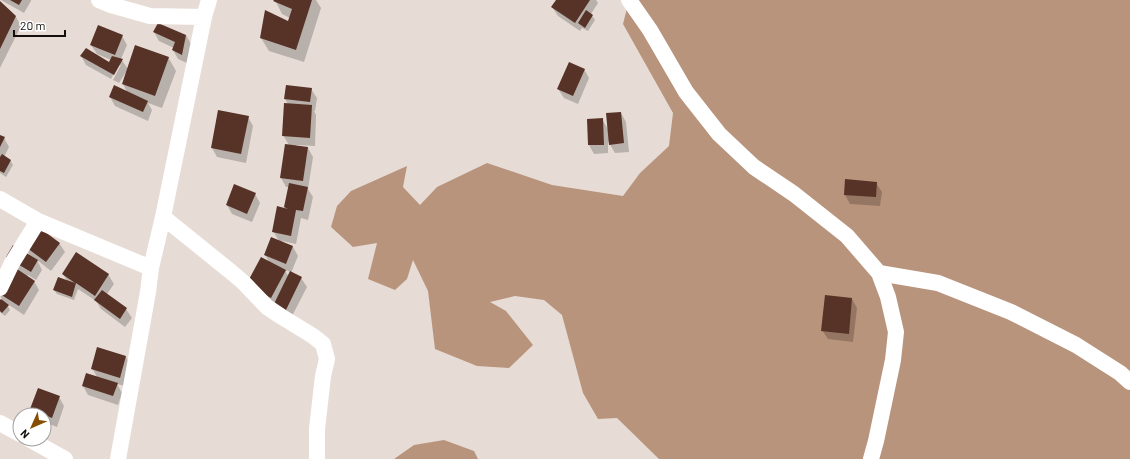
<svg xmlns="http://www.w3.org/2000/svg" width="1130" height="459" font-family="Barlow,sans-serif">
<rect width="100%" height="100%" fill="#e7dcd5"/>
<path fill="#b9947c" d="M629,0h501v459h-471l-42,-41 -19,1 -15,-26 -21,-78 -18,-15 -29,-4 -25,6 16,9 27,34 -24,23 -32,-2 -42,-17 -7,-58 -15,-31 -6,19 -12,11 -27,-11 9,-36 -24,4 -22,-20 6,-21 14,-15 56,-25 -4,21 17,18 17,-18 50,-24 65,22 71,11 17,-23 29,-27 4,-33 -50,-89z
M444,440l30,11 4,8h-84l20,-14z"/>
<path fill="#0003" fill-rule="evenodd" d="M1,0h30v1l-7,12z
M275,0h41l5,8 -17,54 -35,-11 -8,-13 28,-16 1,-4 -8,-4z
M557,0h39l2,3 -7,11 4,6 -7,11 -6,-3 -2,3 -22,-15 -6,-9z
M0,2l16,15 5,9 -21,42z
M154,32l32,3 5,9 -4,19 -9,-4 -5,-9 1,-2 -15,-7z
M122,36l5,9 -6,14 7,10 40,-12 8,14 -14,37 -14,-5 4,7 -4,11 -33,-15 -5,-9 17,-5 -4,-8 4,-12h-1l-7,11 -6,-3 8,-15h-3l-7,14 -25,-14 -5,-9 29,8 1,-4 -14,-6 -6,-9z
M584,69l5,9 -11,26 -14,-6 -6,-9z
M311,89l6,9 -2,13h-1l2,4 -1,31 -19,-1v2l12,1 5,9 -5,32 5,8 -5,23 -7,-2 -5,26 -14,-3v1l11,5 5,9 -7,17 10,5 6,9 -17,33 -37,-26 16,-32 -4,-7 14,-14 -6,-10 11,-22 5,-22h-3l-5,-9 8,-33 -6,-10 5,-31 -3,-5zM285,270l6,2 -2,5 -2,-3z
M621,113l5,9 3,30 -14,1 -7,-12v12l-14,1 -5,-9 13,-26 6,10z
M248,117l5,9 -7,37 -29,-6 -5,-9z
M0,136l4,2 5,9 -5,10 6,3 3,5 -7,12 -6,-4z
M876,183l6,9 -2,14 -30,-2 -5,-9z
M255,194l5,9 -8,19 -20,-8 -5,-9z
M59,243l6,9 -14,19 -14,-11 5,10 -6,10 -8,-5 -1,2 7,4 5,9 -15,25 -18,-12 4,7 -5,6 -5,-4v-10l2,-3 -2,-4 15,-28 15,-11 -6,-11z
M63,274h45l6,10 -7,10 19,15 6,9 -7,9 -24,-18 -5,-8 -18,-12 -4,11 -17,-6 -3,-4 13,-9z
M852,299l5,9 -4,34 -25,-3 -6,-9z
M98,348l28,9 5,9 -6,20 -8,-2 5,9 -4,12 -30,-10 -5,-9 14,-9 -5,-9z
M38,389l21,8 5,9 -7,21 -13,-5v-7h-10l-3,-6z"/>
<path fill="#563227" d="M10,0h12l-3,5z
M274,0h38l-16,50 -36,-12 5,-28 23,11 4,-12 -19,-8z
M556,0h34l-15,23 -24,-16z
M0,1l16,15 -16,33z
M586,10l7,5 -8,13 -7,-5z
M158,23l28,12 -4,20 -10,-5 3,-8 -22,-10z
M98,25l25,10 -8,20 -25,-10z
M135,45l34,12 -14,39 -33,-12z
M86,48l23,14 3,-6 11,3 -9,16 -34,-19z
M569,62l16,7 -12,27 -16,-7z
M114,85l34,16 -5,11 -34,-15z
M286,85l26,3 -2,14 -26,-3z
M284,103l28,2 -2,33 -28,-2z
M218,110l31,6 -8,38 -30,-6z
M621,112l3,31 -15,2 -3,-32z
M603,118l1,27h-16l-1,-26z
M0,135l5,2 -5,10z
M285,144l23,3 -5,34 -23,-3z
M2,154l9,6 -7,13 -4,-2v-14z
M845,179l32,3 -1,15 -32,-2z
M289,183l19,4 -5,24 -7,-1 -5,26 -19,-4 5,-26 11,3 -4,-2z
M234,184l22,9 -9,21 -21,-9z
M37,226l23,17 -14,19 -23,-17z
M271,237l22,9 -7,18 -22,-9z
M13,245l25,15 -7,12 -25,-15z
M76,252l33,22 -14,22 -19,-13 -4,14 -19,-7 5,-13 17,6 -13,-9z
M261,257l25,13 -15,28 -25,-13z
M14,267l21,14 -16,25 -19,-12z
M290,271l12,6 -17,35 -12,-6z
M102,290l25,18 -7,11 -26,-19z
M825,295l27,3 -3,36 -28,-3z
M1,299l8,6 -7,8 -2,-2v-11z
M97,347l29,9 -6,22 -29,-9z
M86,373l32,10 -5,13 -31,-10z
M38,388l22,8 -8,22 -22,-9z"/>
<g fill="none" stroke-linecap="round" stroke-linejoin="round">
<path stroke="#fff" stroke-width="16" d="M99,0l12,5 39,11 54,1
M629,0l21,30 36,62 33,42 35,33 40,27 53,42 32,37 9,24 8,35 -3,28 -17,81 -5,18
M0,199l38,22 113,47
M163,217l67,54 13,11 24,25 15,10 31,19 10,8 4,15 -4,17 -6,53v30
M879,273l59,10 73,29 65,33 44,28 10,9
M0,288l12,-25 26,-42
M0,423l20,11
M29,439l36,20
M118,459l30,-167 3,-24 12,-51 41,-200 5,-17"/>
</g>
<g transform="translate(32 427) rotate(225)"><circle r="19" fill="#ffffff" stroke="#a19f9e"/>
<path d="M0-3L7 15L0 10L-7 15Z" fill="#864e00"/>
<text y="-6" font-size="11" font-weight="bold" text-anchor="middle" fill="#130f0d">N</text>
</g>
<path d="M14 30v6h51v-6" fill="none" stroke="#130f0d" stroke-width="2"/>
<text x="20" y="30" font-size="12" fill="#130f0d" stroke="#ffffff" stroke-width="3" paint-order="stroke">20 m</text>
</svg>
